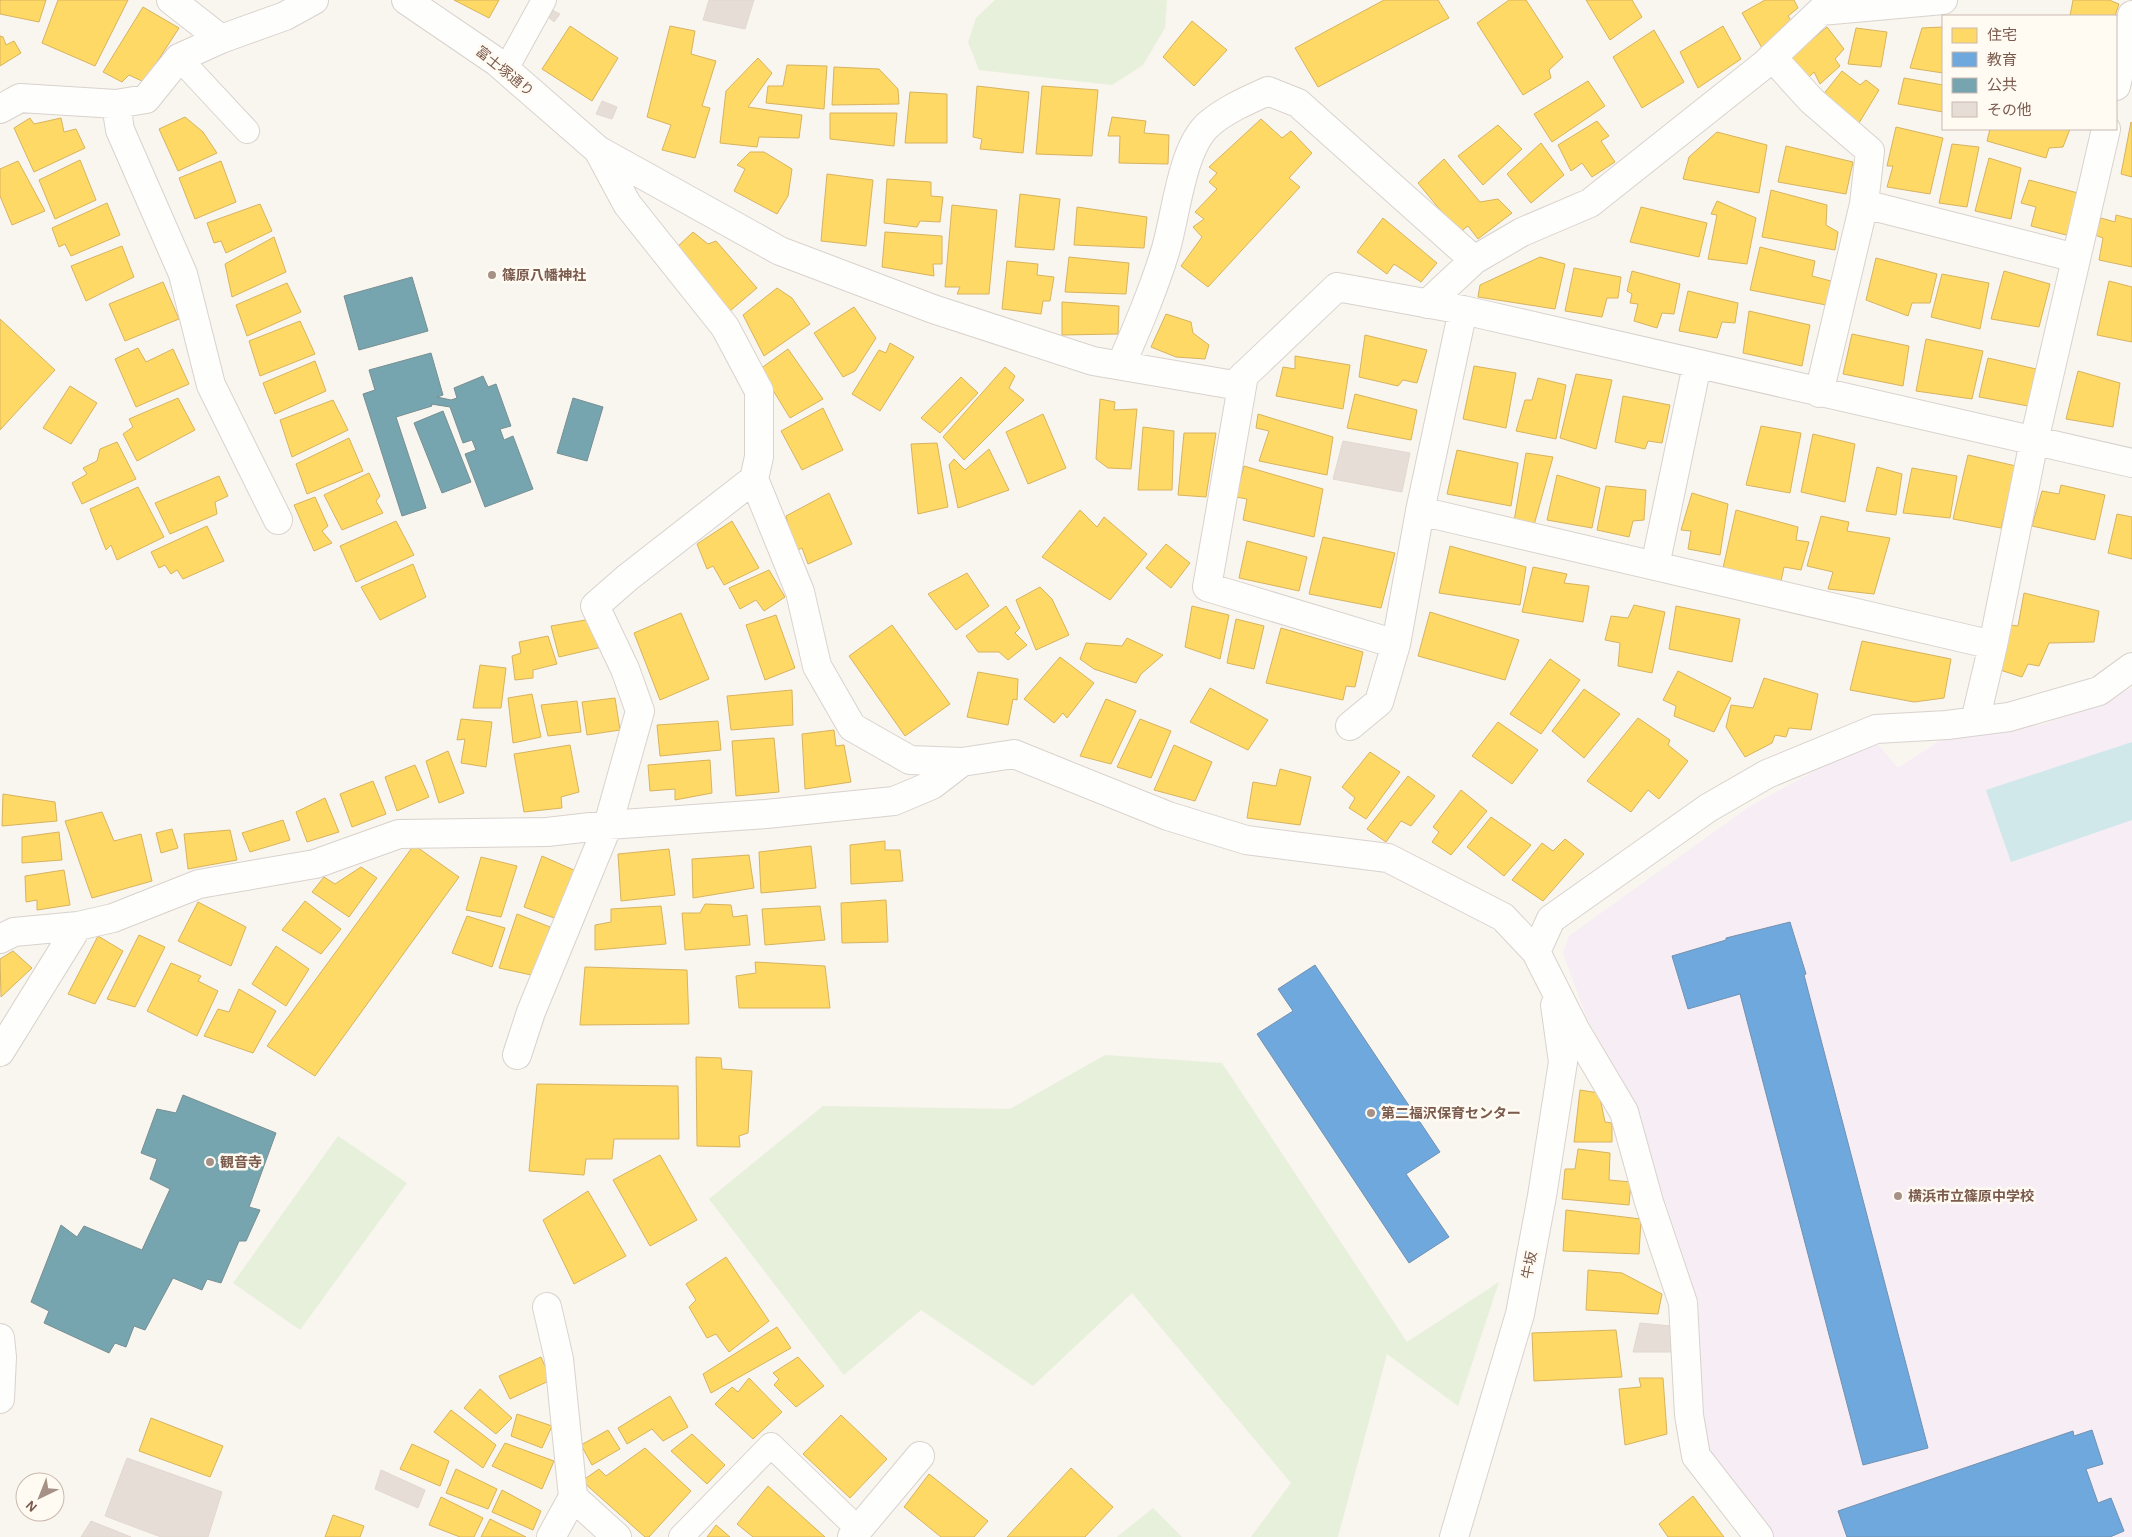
<svg xmlns="http://www.w3.org/2000/svg" width="2132" height="1537" font-family="'Alegreya Sans','Noto Sans JP',sans-serif">
<rect width="100%" height="100%" fill="#f9f5ef"/>
<path fill="#f6edf5" d="M2132,688v849h-360l-65,-89 -13,-159 -61,-186 -47,-87 -23,-63 6,-17 180,-129 124,-68 25,29 43,-28 104,-16z"/>
<path fill="#e7f0da" d="M995,0h172l-2,28 -22,37 -31,20 -133,-15 -11,-28 8,-24z
M1105,1055l117,8 185,279 92,-60 -41,124 -71,-52 -49,183h-87l40,-54 -159,-190 -99,93 -112,-76 -77,65 -135,-176 114,-93 187,3z
M338,1136l69,47 -107,147 -67,-47z
M1153,1508l29,29h-65z"/>
<path fill="#d0e8ea" d="M2132,742v78l-121,42 -25,-72z"/>
<path fill="#ffd966" stroke="#d7b35e" d="M0,0h46l-7,22 -39,-8z
M58,0h70l-33,66 -53,-23z
M454,0h45l-10,18z
M1384,0h54l11,18 -131,69 -23,-39z
M1509,0h17l37,57 -14,13 2,8 -28,17 -46,-72z
M1586,0h46l10,17 -32,23z
M1765,0h29l4,8 -10,8 5,7 -31,25 -20,-35z
M2073,0h36l10,4 -4,12h-45z
M143,7l36,21 -35,54 -15,-7 -7,7 -19,-10z
M1192,21l35,29 -33,36 -31,-29z
M570,26l48,32 -26,43 -50,-32z
M670,26l25,5 -4,23 25,7 -14,45 8,2 -15,50 -33,-8 9,-25 -24,-8z
M1723,26l18,33 -43,29 -18,-36z
M1827,27l17,22 -9,10 5,7 -20,18 -6,-12 -7,7 -16,-22z
M1943,27v46l-33,-5 12,-40z
M1856,28l31,4 -6,35 -33,-3z
M1654,30l30,52 -42,26 -29,-51z
M0,36l3,1 3,8 8,-4 7,12 -21,13z
M758,58l14,15 -24,34 54,8 -3,23 -40,-1 -2,10 -37,-4 6,-52z
M787,65l40,1 -3,43 -58,-6 2,-17h15z
M834,67l45,2 19,20 1,15 -67,1z
M1842,71l18,14 6,-5 13,10 -20,33 -37,-27z
M1904,78l39,7v27l-45,-8z
M1588,81l17,25 -53,36 -18,-28z
M977,86l52,6 -6,61 -43,-4 2,-10 -9,-2z
M1042,86l56,4 -6,66 -56,-2z
M910,92l37,2v49h-42z
M830,113h67l-3,33 -64,-7z
M185,117l18,15 14,21 -39,18 -19,-42z
M1112,117l34,4 -2,12 25,2 -1,29 -49,-1 1,-27h-12z
M30,118l4,6 27,-6 3,14 12,-3 9,19 -51,24 -20,-44z
M1261,119l21,19 9,-7 21,22 -23,25 11,9 -92,100 -27,-21 21,-29 -9,-10 11,-8 -9,-7 22,-23 -8,-7 8,-9 -8,-6z
M1597,121l12,15 -8,5 14,21 -23,15 -10,-14 -11,8 -13,-26z
M2131,122l1,1v54l-11,-3z
M1498,125l24,24 -39,36 -25,-29z
M1896,127l47,11 -13,56 -43,-7 6,-21h-6z
M1990,129h80l-7,18 -14,1 -3,10 -59,-17z
M1717,132l50,13 -8,48 -76,-14 6,-22z
M1541,143l23,32 -33,28 -24,-29z
M1952,144l27,3 -12,60 -28,-4z
M1786,146l67,16 -7,32 -68,-12z
M750,152h14l28,17 -4,27 -11,18 -43,-23 11,-22 -8,-4z
M1989,158l32,10 -10,51 -36,-8z
M1444,159l36,43 18,-3 14,14 -34,26 -10,-13 -9,7 -41,-50z
M80,160l16,40 -41,19 -16,-39z
M18,161l27,50 -33,14 -12,-29v-27z
M221,161l15,41 -41,17 -16,-41z
M827,174l46,6 -7,66 -45,-5z
M887,179l44,3v14l12,1 -3,25 -20,-1 -3,6 -33,-4z
M2029,180l49,13 -8,43 -39,-10 5,-19 -15,-4z
M1771,190l56,15 -1,20 12,7 -3,18 -73,-13z
M1020,194l40,5 -6,51 -39,-3z
M1717,201l39,17 -9,46 -39,-5 9,-44 -6,-1z
M107,203l13,32 -49,21 -6,-12 -6,3 -7,-19z
M260,204l12,27 -46,22 -5,-12 -7,2 -7,-20z
M952,205l45,5 -8,84h-32l3,-7h-15z
M1077,207l70,10 -3,31 -70,-3z
M1641,207l66,16 -8,34 -69,-15z
M2116,215l16,4v48l-33,-7 4,-22 -8,-3 6,-17 14,4z
M1383,218l54,45 -16,19 -27,-18 -7,10 -30,-22z
M693,232l15,12 8,-3 41,47 -27,23 -55,-62z
M885,232l57,4v28h-9l1,12 -52,-9z
M274,237l12,35 -54,25 -7,-33z
M122,246l12,31 -48,24 -15,-35z
M1760,247l55,14 -3,15 19,5 -5,24 -76,-15z
M1069,257l60,6 -3,31 -61,-2z
M1540,257l25,7 -10,45 -77,-12 2,-12z
M1876,258l61,16 -7,29h-18l-4,13 -42,-16z
M1007,261l31,3 -1,11 17,2 -4,24h-7l-2,13 -39,-5z
M1574,268l47,9 -3,21h-11l-5,19 -37,-6z
M1632,271l48,13 -6,30 -12,-1 -5,15 -23,-7 4,-17 -8,-1 2,-9 -5,-3z
M2004,271l46,13 -11,43 -48,-8z
M1942,274l47,9 -9,46 -49,-12z
M2109,281l23,6v55l-35,-7z
M163,282l16,37 -54,22 -16,-37z
M287,283l14,29 -54,24 -11,-31z
M777,288l15,10 18,26 -46,32 -21,-41z
M1688,291l50,12 -3,20 -13,-1 -5,16 -38,-7z
M1062,302l57,4 -1,28 -56,1z
M854,307l22,31 -21,33 -12,6 -29,-44z
M1749,311l61,14 -8,41 -59,-13z
M1166,314l25,8 2,11 16,12 -4,14 -29,-2 -25,-10z
M0,319l55,51 -55,60z
M300,321l15,33 -55,22 -11,-35z
M1852,334l57,12 -6,40 -60,-12z
M1365,335l62,15 -10,33 -14,-3 -5,6 -39,-9z
M1926,339l57,12 -11,48 -56,-8z
M890,343l24,14 -34,54 -28,-17 27,-44 7,3z
M138,348l8,14 27,-13 16,35 -53,23 -21,-48z
M788,349l35,50 -33,19 -30,-49z
M1295,356l55,9 -7,44 -67,-13 7,-29 12,2z
M1988,358l48,11 -8,37 -49,-9z
M315,361l11,30 -51,23 -12,-31z
M1474,366l42,7 -10,55 -43,-9z
M1005,367l10,9 -6,12 15,12 -60,60 -21,-23z
M2078,371l42,12 -7,44 -47,-8z
M1576,374l36,6 -16,69 -36,-11z
M961,377l17,16 -38,40 -19,-15z
M1538,378l28,7 -10,54 -40,-8 9,-31h7z
M70,386l27,17 -26,41 -28,-16z
M1355,394l62,16 -6,30 -64,-12z
M1623,396l47,9 -8,38 -14,-2 -3,8 -30,-7z
M178,398l17,32 -58,31 -14,-27 10,-7 -4,-8z
M1100,399l15,3 -1,8 23,-1 -6,60 -23,-1 -12,-9z
M333,400l15,30 -56,27 -12,-37z
M823,408l20,42 -41,20 -21,-39z
M1043,414l23,54 -38,16 -22,-52z
M1258,414l75,23 -6,38 -68,-14 10,-30 -13,-3z
M1761,426l40,7 -11,60 -44,-8z
M1143,427l31,4 -2,59h-34z
M1184,433h32l-10,64 -28,-2z
M1813,434l42,10 -10,58 -44,-10z
M349,438l14,33 -56,23 -11,-30z
M117,442l19,37 -54,25 -10,-21 15,-9 -4,-6 14,-7 3,-12z
M937,443l11,64 -30,7 -7,-70z
M989,449l20,41 -51,18 -9,-43 5,-6 11,11z
M1457,450l61,13 -7,43 -64,-12z
M1526,453l27,4 -19,68 -20,-4z
M1968,455l48,11 -15,62 -48,-9z
M1244,466l79,23 -9,48 -71,-17 4,-21 -11,-2z
M1877,467l25,7 -6,41 -30,-4z
M1912,468l45,8 -7,42 -47,-5z
M369,473l11,23 -4,5 7,12 -41,17 -18,-35z
M1557,475l43,13 -8,40 -45,-8z
M219,476l9,20 -13,6 2,12 -47,20 -15,-31z
M2061,485l44,10 -10,45 -63,-14 10,-35 17,3z
M1606,486l40,4 -2,30 -11,1 -4,16 -32,-7z
M138,487l26,50 -47,23 -6,-15 -5,5 -16,-41z
M829,493l23,51 -44,20 -6,-16 -8,4 -8,-36z
M1692,493l36,11 -8,51 -32,-6 3,-18 -10,-1z
M315,497l13,29 -6,5 10,12 -18,8 -20,-46z
M1080,510l17,17 7,-10 43,37 -37,46 -68,-43z
M1736,510l62,17 -2,13 13,2 -8,28 -17,-3 -3,14 -58,-13z
M2117,514l15,3v42l-24,-6z
M1821,516l28,6 -2,9 43,7 -16,56 -46,-5 5,-17 -26,-6z
M396,521l18,34 -58,27 -16,-36z
M732,521l27,47 -35,17 -11,-19 -6,3 -10,-25z
M207,526l17,35 -41,18 -6,-9 -6,4 -6,-9 -6,3 -8,-16z
M1323,537l72,16 -14,55 -72,-14z
M1247,541l60,16 -8,34 -60,-13z
M1166,544l24,19 -19,25 -25,-20z
M1450,546l76,21 -6,38 -81,-12z
M413,564l13,33 -46,23 -19,-33z
M1533,567l34,7 -3,9 25,3 -6,36 -61,-10z
M769,570l16,27 -21,14 -8,-11 -16,9 -11,-21z
M967,573l22,33 -33,24 -28,-36z
M1040,587l12,12 17,36 -33,15 -20,-50z
M2024,593l75,18 -5,31 -45,1 -10,23 -11,-2 -6,13 -22,-7 10,-45 8,1z
M1634,605l31,7 -13,61 -34,-7 2,-23 -15,-3 6,-24 17,2z
M1006,606l14,22 -5,5 12,12 -19,15 -9,-8h-21l-12,-16z
M1192,606l37,9 -9,44 -35,-12z
M1676,606l64,13 -8,43 -63,-13z
M1430,612l89,28 -14,40 -87,-24z
M681,613l28,66 -49,21 -26,-67z
M776,615l19,53 -30,12 -19,-55z
M591,619l11,28 -43,10 -8,-31z
M1236,619l28,7 -10,43 -27,-6z
M892,625l58,79 -45,32 -56,-80z
M1281,628l82,24 -8,35 -9,-1 -3,14 -77,-17z
M548,636l9,28 -24,6v8l-18,2 -3,-24 9,-3 -2,-11z
M1127,638l36,17 -22,19 -5,9 -42,-14 -14,-10 6,-16 36,3z
M1862,641l89,18 -7,39 -30,4 -64,-12z
M1060,657l34,26 -27,35 -4,-5 -9,10 -30,-24z
M1550,659l30,21 -39,54 -31,-20z
M480,665l26,3 -5,40h-28z
M1678,671l53,27 -17,34 -40,-16 2,-10 -13,-6z
M978,672l40,7 -1,21 -4,-1 -5,26 -41,-8z
M1764,678l54,16 -7,36 -22,-2 -3,9 -11,-2 -3,8 -27,14 -19,-30 5,-22 22,3z
M1210,688l58,32 -20,30 -58,-28z
M1584,689l36,25 -36,44 -32,-27z
M792,690l1,35 -62,5 -4,-34z
M532,694l9,43 -28,6 -5,-45z
M615,698l5,32 -33,5 -5,-33z
M1106,699l30,12 -25,53 -31,-8z
M577,701l4,31 -33,4 -7,-31z
M1638,718l32,22 -2,5 20,16 -29,38 -11,-9 -17,22 -44,-31z
M461,719l31,3 -6,45 -25,-4 4,-24 -8,1z
M1140,719l31,12 -20,47 -34,-11z
M718,721l3,29 -61,6 -3,-31z
M1498,722l40,28 -26,34 -40,-28z
M834,730l2,16 8,-1 7,37 -46,7 -3,-55z
M774,738l5,54 -43,4 -4,-55z
M570,745l9,47 -18,5 1,11 -38,4 -10,-58z
M1174,745l38,17 -17,39 -41,-11z
M448,751l16,42 -25,10 -13,-42z
M1370,752l30,20 -34,47 -17,-11 6,-10 -13,-11z
M710,760l2,33 -37,7v-11l-25,2 -2,-26z
M415,765l14,32 -32,14 -12,-34z
M1280,769l31,8 -11,48 -53,-7 6,-36 23,4z
M1408,776l27,20 -24,30 -10,-5 -15,21 -19,-13z
M373,781l13,33 -34,13 -12,-33z
M1461,790l26,21 -36,44 -19,-13 7,-10 -6,-5z
M3,794l52,8 2,19 -55,5z
M325,798l14,34 -32,10 -11,-30z
M102,812l12,29 27,-7 11,47 -60,17 -27,-77z
M1491,817l40,28 -27,31 -37,-29z
M283,820l7,20 -40,12 -8,-19z
M172,829l6,19 -17,5 -5,-20z
M230,830l7,30 -49,9 -4,-35z
M59,832l3,28 -40,3v-26z
M1565,839l19,15 -41,47 -31,-21 30,-37 11,8z
M885,841v9h15l3,31 -52,3 -1,-39z
M414,845l45,32 -144,199 -48,-30z
M811,846l5,42 -55,5 -2,-41z
M669,849l6,46 -54,6 -3,-47z
M749,855l5,33 -61,10 -1,-39z
M542,856l34,15 -19,48 -33,-12z
M481,857l36,9 -16,51 -35,-7z
M361,867l16,11 -28,39 -37,-25 12,-15 11,7z
M64,870l6,35 -33,5v-10l-11,2 -1,-26z
M886,900l2,42 -46,1 -1,-40z
M305,901l36,28 -20,25 -39,-24z
M198,902l48,25 -15,39 -53,-25z
M705,904l26,1 2,12 14,-2 3,30 -65,5 -3,-37h18z
M661,906l5,38 -71,6v-25l16,-3v-13z
M820,906l5,34 -60,5 -3,-36z
M517,914l33,13 -14,49 -37,-8z
M467,916l38,12 -13,39 -40,-14z
M139,935l26,12 -30,60 -28,-8z
M98,936l25,15 -28,53 -27,-10z
M276,946l33,23 -23,37 -34,-22z
M13,951l19,17 -31,29 -1,-38z
M755,962l70,4 5,42h-91l-3,-32 20,-3z
M171,963l30,13 -3,5 20,10 -21,45 -50,-25z
M585,967l102,3 2,54 -109,1z
M239,989l37,22 -23,42 -49,-17 14,-27 11,3z
M696,1057l25,1 1,11 30,2 -4,62 -9,3 1,11 -43,-1z
M537,1084l141,2 1,53h-65l-2,20h-26l-2,16 -55,-4z
M1580,1090l19,3 6,29 7,1v19h-38z
M1578,1149l32,4 -1,27 22,2 -2,23 -67,-6 3,-30h10z
M660,1155l37,65 -47,26 -37,-66z
M588,1191l38,65 -52,28 -31,-64z
M1566,1210l75,9 -2,35 -76,-3z
M726,1257l43,64 -40,31 -13,-18 -9,4 -18,-31 7,-7 -10,-16z
M1588,1270l34,3 40,21 -4,20 -72,-4z
M777,1327l14,21 -80,45 -8,-19z
M1616,1330l6,47 -88,4 -2,-48z
M541,1357l10,23 -41,19 -11,-23z
M798,1357l26,29 -28,21 -22,-22 5,-6 -6,-6z
M749,1378l33,34 -29,27 -38,-35 17,-17 6,5z
M1639,1378h24l4,56 -42,11 -6,-56 22,-2z
M480,1389l32,29 -16,16 -32,-26z
M670,1396l18,31 -25,14 -11,-12 -25,15 -9,-16z
M451,1410l45,35 -13,23 -49,-36z
M517,1414l35,12 -10,22 -31,-12z
M841,1415l46,44 -37,39 -47,-44z
M151,1418l72,28 -13,31 -71,-26z
M608,1430l12,19 -28,16 -11,-20z
M692,1434l33,31 -18,19 -36,-33z
M505,1443l49,18 -12,28 -50,-23z
M412,1444l37,17 -9,25 -40,-17z
M645,1448l46,43 -42,46h-4l-63,-56 17,-12 7,7z
M1071,1468l42,39 -28,30h-78z
M456,1469l41,20 -9,20 -42,-16z
M929,1474l59,47 -14,16h-33l-37,-30z
M768,1486l57,51h-72l-16,-13z
M502,1490l39,21 -8,19 -41,-18z
M1693,1496l31,41h-56l-9,-13z
M441,1497l42,21 -9,19h-14l-31,-12z
M333,1515l31,11 -4,11h-35z
M490,1519l36,18h-45z
M716,1525l14,12h-23z"/>
<path fill="#6fa8dc" stroke="#7291b1" d="M1790,922l16,52 -2,1 124,473 -65,17 -123,-471 -52,15 -16,-53 54,-16v-2z
M1315,965l125,187 -34,22 43,63 -40,26 -152,-229 36,-23 -15,-22z
M2092,1430l11,34 -17,5 12,34 13,-5 13,33 -14,6h-263l-9,-26 235,-80 1,5z"/>
<path fill="#76a5af" stroke="#778f92" d="M412,277l16,54 -69,19 -15,-54z
M431,353l12,42 -6,2 14,3 6,-2 -3,-10 29,-12 5,11 8,-3 15,42 -11,3 4,11 9,-4 20,53 -48,18 -20,-53 11,-4 -4,-10 -9,3 -13,-36 -19,-3 1,2 -36,11 30,91 -24,8 -39,-122 12,-4 -6,-20z
M573,398l30,9 -16,54 -30,-8z
M443,411l28,71 -29,11 -28,-70z
M183,1095l93,38 -27,74 11,3 -14,31h-7l-18,42 -14,-4 -5,11 -29,-12 -28,52 -11,-4 -8,21 -11,-4 -6,10 -65,-30 5,-12 -18,-9 30,-77 16,12 7,-11 58,24 28,-61 -20,-10 7,-20 -16,-6 16,-44 19,4z"/>
<path fill="#e6ddd6" stroke="#e2d8d1" d="M709,0h45l-9,29 -42,-9z
M550,9l10,5 -6,8 -8,-7z
M602,101l15,6 -5,12 -16,-5z
M1343,441l67,12 -8,39 -69,-13z
M1640,1323l31,3v26h-38z
M127,1458l95,34 -14,45h-47l-56,-21z
M381,1470l44,20 -7,18 -43,-19z
M91,1521l40,16h-50z"/>
<g fill="none" stroke-linecap="round" stroke-linejoin="round">
<g stroke="#d9d2cd" stroke-width="26">
<path id="lane" d="M179,58l68,73
M506,69l38,-69
M681,1537l90,-92 87,84"/>
</g>
<g stroke="#d9d2cd" stroke-width="30">
<path id="street" d="M171,0l50,39
M406,0l91,62 101,88 182,101 153,58 160,52 141,24 103,-98 126,23 669,153
M1772,57l40,44 58,50 -6,53 -45,189
M2116,86l16,-71
M116,104l4,26 63,144 28,111 67,135
M0,109l20,-11 96,6 30,-5 33,-41 42,-19 64,-23 29,-16
M1864,204l212,54
M1427,304l47,-44 48,-28 68,-29 175,-139 56,-53 122,-11
M1121,365c16,-37 32,-74 44,-113 11,-35 16,-104 44,-128 16,-14 39,-24 59,-33l30,12 176,157
M1244,375l-37,212 189,57 24,-133 43,-201
M754,479l46,113 17,74 35,61 58,33 52,2
M1420,511l573,134
M1655,566l42,-201
M1975,721l18,-76 41,-204 72,-312
M1350,726l29,-24 17,-58
M0,939l14,-7 64,-6 35,-8 86,-34 116,-20 84,-30 148,-2 61,-7 158,-11 128,-13 38,-16 30,-23 52,-8 154,62 78,24 142,18 115,59 33,35 40,79 48,81 25,90 34,101 6,112 7,41 63,81
M1536,952l15,-33 157,-111 59,-34 109,-45 71,-4 62,-8 90,-26 33,-24
M0,1052l78,-126
M517,1055l14,-43 77,-187 32,-114 -15,-42 -30,-63 32,-28 127,-99 5,-22v-66l-34,-64 -98,-123 -29,-54
M547,1307l12,52 14,138 -22,40
M0,1338l2,19 -2,42
M573,1497l44,40
M852,1537l68,-81
M1454,1537l66,-223 22,-118 21,-134 -8,-57"/>
</g>
<use href="#lane" stroke="#fefefd" stroke-width="24"/>
<use href="#street" stroke="#fefefd" stroke-width="28"/>
</g>
<g fill="#a69186" stroke="#fffaf2" stroke-width="2">
<circle cx="492" cy="275" r="5"/>
<circle cx="1371" cy="1113" r="5"/>
<circle cx="210" cy="1162" r="5"/>
<circle cx="1898" cy="1196" r="5"/>
</g>
<g text-anchor="middle" stroke-width="5" stroke-linejoin="round" paint-order="stroke">
<g font-size="14" fill="#7a5b4d" stroke="#fffaf2">
<text transform="translate(505 71) rotate(39)" y="5">富士塚通り</text>
<text transform="translate(1529 1265) rotate(-79)" y="5">牛坂</text>
</g>
<g font-size="14" font-weight="bold" fill="#7a5b4d" stroke="#fffaf2" text-anchor="start">
<text x="502" y="280">篠原八幡神社</text>
<text x="1381" y="1118">第二福沢保育センター</text>
<text x="220" y="1167">観音寺</text>
<text x="1908" y="1201">横浜市立篠原中学校</text>
</g>
</g>
<rect x="1942" y="15" width="175" height="115" fill="#fffaf2" stroke="#cabab0"/>
<rect x="1952" y="28" width="25" height="15" fill="#ffd966" stroke="#cabab0"/>
<text x="1987" y="40" font-size="15" fill="#7a5b4d">住宅</text>
<rect x="1952" y="52" width="25" height="15" fill="#6fa8dc" stroke="#cabab0"/>
<text x="1987" y="65" font-size="15" fill="#7a5b4d">教育</text>
<rect x="1952" y="78" width="25" height="15" fill="#76a5af" stroke="#cabab0"/>
<text x="1987" y="90" font-size="15" fill="#7a5b4d">公共</text>
<rect x="1952" y="102" width="25" height="15" fill="#e6ddd6" stroke="#cabab0"/>
<text x="1987" y="115" font-size="15" fill="#7a5b4d">その他</text>
<g transform="translate(40 1497) rotate(223)"><circle r="24" fill="#fffaf2" stroke="#cabab0"/>
<path d="M0-4L9 19L0 12L-9 19Z" fill="#a69186"/>
<text y="-8" font-size="14" font-weight="bold" text-anchor="middle" fill="#7a5b4d">N</text>
</g>
</svg>
